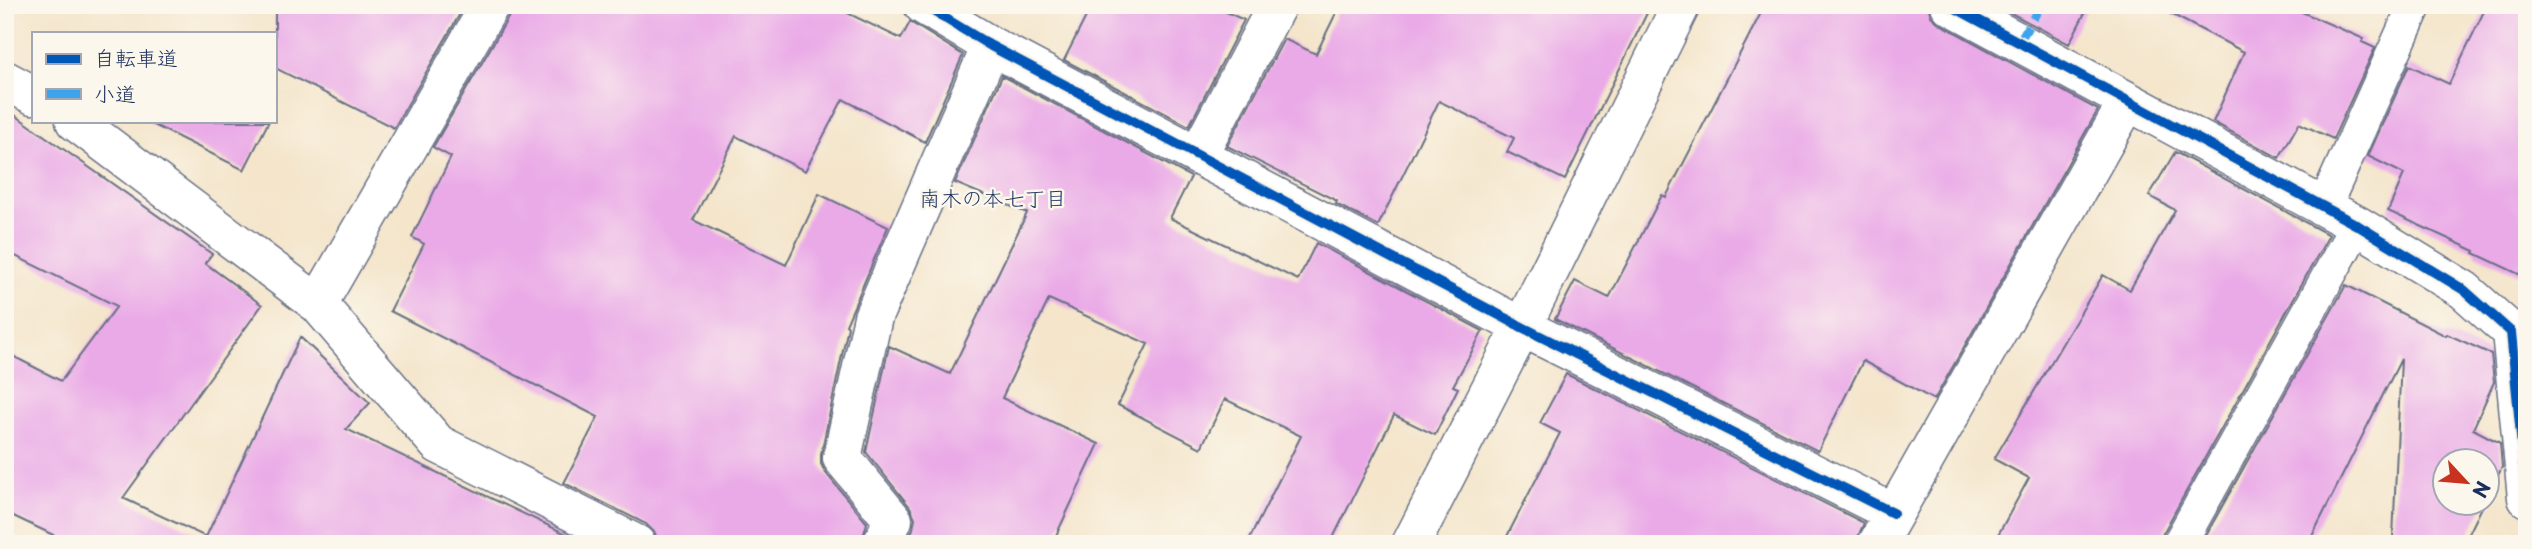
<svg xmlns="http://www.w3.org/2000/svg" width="2532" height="549" font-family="'Playpen Sans','Klee One',sans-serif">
<rect width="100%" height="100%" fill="#fbf7ec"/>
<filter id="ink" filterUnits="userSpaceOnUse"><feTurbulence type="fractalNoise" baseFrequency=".0143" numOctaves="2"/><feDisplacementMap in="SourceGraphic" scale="14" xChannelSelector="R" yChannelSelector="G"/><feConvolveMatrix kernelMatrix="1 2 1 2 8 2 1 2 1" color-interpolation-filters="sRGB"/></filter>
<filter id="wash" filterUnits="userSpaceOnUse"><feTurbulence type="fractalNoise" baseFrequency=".00686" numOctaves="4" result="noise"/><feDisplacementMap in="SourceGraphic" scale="28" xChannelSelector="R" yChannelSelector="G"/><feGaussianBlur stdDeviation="1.57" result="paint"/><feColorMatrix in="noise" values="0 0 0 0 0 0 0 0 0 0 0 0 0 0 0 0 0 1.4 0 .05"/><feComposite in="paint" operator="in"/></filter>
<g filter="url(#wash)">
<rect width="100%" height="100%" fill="#f4e5cb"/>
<g id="blocks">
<path fill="#eaaae7" d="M275,5h190l-71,123 -119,-60z
M512,5h319l70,34 9,-17 53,33 -38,87 -82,-43 -38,72 -69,-35 -43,84 93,45 33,-71 69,33 -42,98 2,2 -27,127v10l4,8 42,51 -6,21h-203l-3,-11 -9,-9 -82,-41 34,-66 -208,-106 34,-67 -12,-7 39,-80 -18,-10 76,-131z
M1092,5h119l33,15 -55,106 -125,-66z
M1340,5h311l-86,175 -58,-28 7,-14 -75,-37 -61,125 -42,-22 1,-3 -110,-55 57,-107 32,15z
M1765,5h163l3,11 9,8 158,86 -164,290 -71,-39 -45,90 -263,-132 20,-38 34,17 53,-103 4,2z
M1996,5h93l-20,39z
M2154,5h132l78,34 -2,3 13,6 -42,91 -34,-16 -20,35 -66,-36 31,-70z
M2487,5h40v273l-53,-25 1,-2 -87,-40 16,-37 -36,-18 41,-91 40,19z
M1002,76l189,101 -21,41 128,62 18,-37 167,88 -30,55 5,2 -23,47 -41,-20 -64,129h-83l54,-108 -76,-37 -24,49 -83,-43 30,-61 -99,-45 -47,99 97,46 -47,100h-146l7,-15 2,-11 -5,-11 -44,-55 23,-106 61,28 77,-161 -72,-30z
M5,108l207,146 -7,9 57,42 -139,193 83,39 94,-200 70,66 -24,26 241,115h-515l-67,-32v-160l56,29 56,-75 -112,-55z
M146,121h123l-25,49z
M2175,152l154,83 -167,300 -2,9h-167l36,-66 -35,-19 109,-184 27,15 45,-80 -26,-14z
M2346,285l100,51 1,-2 44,20 3,28 -21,47 27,14 2,24 -15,31v-37h-42v42h39l-20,41h-45v-5l-26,-1 8,-179 -93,185h-107z
M1566,374l298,149 -9,21h-352l57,-111 -20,-10z"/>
</g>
</g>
<g filter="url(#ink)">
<use href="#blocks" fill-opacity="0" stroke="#676f84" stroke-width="2"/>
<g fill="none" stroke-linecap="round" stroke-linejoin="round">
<g stroke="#676f84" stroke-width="36">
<path id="lane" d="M2324,207l91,-202
M2179,544l178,-319"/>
</g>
<g stroke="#676f84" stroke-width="41">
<path id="street" d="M923,5l68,41 531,281 371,186
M1950,5l407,220 107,65 47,42 16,166
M5,80l28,15
M75,121l243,183 120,140 198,100
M1198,155l79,-150
M318,304l172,-299
M882,544l11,-24 -51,-62 31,-141 118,-271
M1411,544l111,-217 159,-322
M1877,544l251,-443"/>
</g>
<use href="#lane" stroke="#fff" stroke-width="33"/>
<use href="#street" stroke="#fff" stroke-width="38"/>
<path stroke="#3da3ed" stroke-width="9" stroke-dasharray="18 9" stroke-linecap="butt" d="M2019,42l22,-37"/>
<g stroke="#fbf7ec" stroke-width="15">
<path id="cycleway" d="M923,5l68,41 531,281 371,186
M1950,5l407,220 107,65 47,42 16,166"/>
</g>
<use href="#cycleway" stroke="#0057b8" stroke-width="10"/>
</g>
</g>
<g text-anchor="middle" stroke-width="5" stroke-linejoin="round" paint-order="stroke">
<g font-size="21" fill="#1b2f5e" stroke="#fbf7ec">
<text x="993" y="206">南木の本七丁目</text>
</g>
</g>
<rect width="2532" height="549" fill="none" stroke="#fbf7ec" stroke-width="28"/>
<rect x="32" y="32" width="245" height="91" fill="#fbf7ec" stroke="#a1a7b3" stroke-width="2"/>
<rect x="46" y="54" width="35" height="10" fill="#0057b8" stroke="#a1a7b3" stroke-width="2"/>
<text x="94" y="66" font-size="21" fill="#1b2f5e">自転車道</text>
<rect x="46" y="89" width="35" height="10" fill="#3da3ed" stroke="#a1a7b3" stroke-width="2"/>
<text x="94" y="102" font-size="21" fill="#1b2f5e">小道</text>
<g transform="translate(2466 482) rotate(116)"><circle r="33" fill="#fbf7ec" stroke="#a1a7b3" stroke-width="2"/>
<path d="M0-5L12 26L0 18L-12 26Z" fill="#c8321e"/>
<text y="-10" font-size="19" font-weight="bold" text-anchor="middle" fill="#1b2f5e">N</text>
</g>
</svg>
